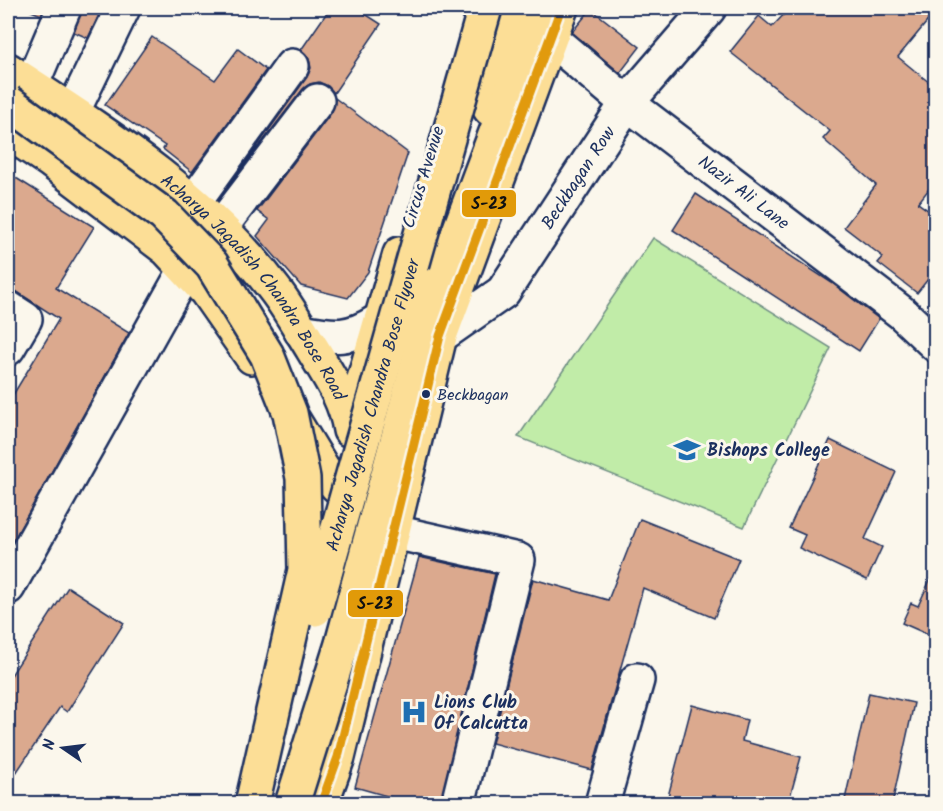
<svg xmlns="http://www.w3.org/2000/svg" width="943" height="811" font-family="Kalam,sans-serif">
<rect width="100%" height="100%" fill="#fbf7ec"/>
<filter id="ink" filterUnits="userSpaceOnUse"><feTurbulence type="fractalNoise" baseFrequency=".0167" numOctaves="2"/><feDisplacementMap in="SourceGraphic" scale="12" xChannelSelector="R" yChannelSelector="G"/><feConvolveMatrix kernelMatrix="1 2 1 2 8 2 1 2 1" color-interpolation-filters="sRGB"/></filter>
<g filter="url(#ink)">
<path fill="#c1eca8" stroke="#6e8e83" stroke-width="1.5" d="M653,238l178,110 -87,179 -226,-90z"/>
<path fill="#dba98e" stroke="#1b2f5e" stroke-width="1.5" d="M24,8h20l-3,7z
M82,8h20l-14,30 -14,-6z
M330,8h26l25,16 -47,69 -6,-7 -9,-4 -9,2 -7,5 -76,99 80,-111 4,-9 -2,-9 -8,-9z
M790,8h130l11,9 -33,40 38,31v92l-18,23 18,13v53l-19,24 -39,-30 5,-6 -39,-30 32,-42 -53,-46 7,-8 -100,-79 29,-36 13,11z
M591,9l49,38 -20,26 -48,-41z
M152,37l63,43 23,-31 28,21 -74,102 -29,-23 2,-3 -60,-41z
M335,98l73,55 -40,119 -20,26 -47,-12 -44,-50 12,-16 -12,-9 75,-99z
M8,173l86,54 -38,61 73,45 -121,217v-147l51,-84 -51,-33z
M696,194l136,89 47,36 -20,32 -186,-121z
M830,440l66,32 -31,67 17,8 -15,33 -68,-32 6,-13 -16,-7z
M640,519l99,40 -25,59 -71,-30 -51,182 -100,-27 41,-164 75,21z
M419,557l76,17 -55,230h-25l-60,-17z
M936,567v71l-34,-15 9,-20 7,3z
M68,587l56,36 -57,89 -7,-5 -52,78v-105z
M869,693l45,10 -22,101h-48z
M692,705l55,15 -5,21 59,16 -13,47h-122z"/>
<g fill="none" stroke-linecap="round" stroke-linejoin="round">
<g stroke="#1b2f5e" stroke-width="38">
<g id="minor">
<path id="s1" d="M550,38l77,65 275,210 34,32"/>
<path d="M31,86l33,-78"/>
<path d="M72,113l51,-105"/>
<path d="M193,203l99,-137"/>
<path d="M220,228l97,-127"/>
<path d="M8,308l17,11 -17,29"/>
<path id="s2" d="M301,331c33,6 48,9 77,-10l62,15 63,-44 124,-189 82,-95"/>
<path d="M394,532l124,28 -60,244"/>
<path d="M8,587l178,-318"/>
<path d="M602,804l35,-124"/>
</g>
</g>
<g stroke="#1b2f5e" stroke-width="38">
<g id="major">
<path id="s3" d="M8,70c96,63 197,126 267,220 14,18 25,39 37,58 16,27 33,50 38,82l41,6"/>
<path d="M490,109l30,-101"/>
<path d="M8,132l43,29 116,88 39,42 46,66"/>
<path d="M357,403l43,-149"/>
<path d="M292,418l31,51 14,17"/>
<path d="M321,804l17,-47 102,-421 121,-328"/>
</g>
</g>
<g stroke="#1b2f5e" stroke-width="38">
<path id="highway" d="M440,282l94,-251 5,-23"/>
</g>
<use href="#minor" stroke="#fbf7ec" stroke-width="33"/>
<use href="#major" stroke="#fcde96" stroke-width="33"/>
<use href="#highway" stroke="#fcde96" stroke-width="33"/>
<g stroke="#1b2f5e" stroke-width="38" stroke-linecap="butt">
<g id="highway-bridge">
<path d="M8,102l156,113 48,50 55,90 23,58 13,65 2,92 -53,234"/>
<path id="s4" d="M315,609l170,-601"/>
<path d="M292,804l50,-160 98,-362"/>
</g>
</g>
<use href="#highway-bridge" stroke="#fcde96" stroke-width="33"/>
<g stroke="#fbf7ec" stroke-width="14">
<path id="bus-1" d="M321,804l17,-47 102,-421 121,-328"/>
</g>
<use href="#bus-1" stroke="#e19a09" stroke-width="9"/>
</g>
</g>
<defs>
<g id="university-bare" transform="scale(2.07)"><path d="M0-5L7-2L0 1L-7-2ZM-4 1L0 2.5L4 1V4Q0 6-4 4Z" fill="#1f6fb2" stroke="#fbf7ec" stroke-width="2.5" paint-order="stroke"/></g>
<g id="hospital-bare" transform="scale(2.07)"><path d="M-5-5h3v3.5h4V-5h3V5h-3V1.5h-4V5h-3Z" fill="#1f6fb2" stroke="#fbf7ec" stroke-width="2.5" paint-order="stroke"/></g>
</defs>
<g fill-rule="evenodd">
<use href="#university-bare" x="687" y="450"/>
<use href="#hospital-bare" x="414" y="712"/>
</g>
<circle fill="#1b2f5e" stroke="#fbf7ec" stroke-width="2" cx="426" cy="394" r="5"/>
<g text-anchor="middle" stroke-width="6" stroke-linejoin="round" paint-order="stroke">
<g font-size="16" fill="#1b2f5e" stroke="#fbf7ec" text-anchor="start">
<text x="437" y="400">Beckbagan</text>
</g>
<g font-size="18" fill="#1b2f5e" stroke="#fbf7ec">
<text transform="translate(423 177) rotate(-73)" y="6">Circus Avenue</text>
<text dy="6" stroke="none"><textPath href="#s2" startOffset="358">Beckbagan Row</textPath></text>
<text dy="6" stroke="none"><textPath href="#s1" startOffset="248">Nazir Ali Lane</textPath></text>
<text dy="6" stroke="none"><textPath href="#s3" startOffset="332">Acharya Jagadish Chandra Bose Road</textPath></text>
<text dy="6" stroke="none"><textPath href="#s4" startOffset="212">Acharya Jagadish Chandra Bose Flyover</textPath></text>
</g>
<g font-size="18" font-weight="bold" fill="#1b2f5e" stroke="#fbf7ec" text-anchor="start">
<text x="707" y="456">Bishops College</text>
<text x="434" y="708">Lions Club<tspan x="434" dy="21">Of Calcutta</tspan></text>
</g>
</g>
<g stroke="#fbf7ec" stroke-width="2">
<rect x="461" y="189" width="56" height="29" rx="6" fill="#e19a09"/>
<rect x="347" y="589" width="57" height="29" rx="6" fill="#e19a09"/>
</g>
<g font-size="16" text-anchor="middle" font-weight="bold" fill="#111">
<text x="489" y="209">S-23</text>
<text x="375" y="609">S-23</text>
</g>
<rect width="943" height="811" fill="none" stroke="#fbf7ec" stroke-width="30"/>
<rect x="15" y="15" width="913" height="781" fill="none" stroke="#1b2f5e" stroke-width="2" filter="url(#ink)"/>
<g transform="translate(63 748) rotate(284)" stroke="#fbf7ec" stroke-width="4.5" paint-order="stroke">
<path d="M0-4.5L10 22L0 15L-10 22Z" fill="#1b2f5e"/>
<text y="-9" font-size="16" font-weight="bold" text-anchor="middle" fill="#1b2f5e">N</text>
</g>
</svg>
